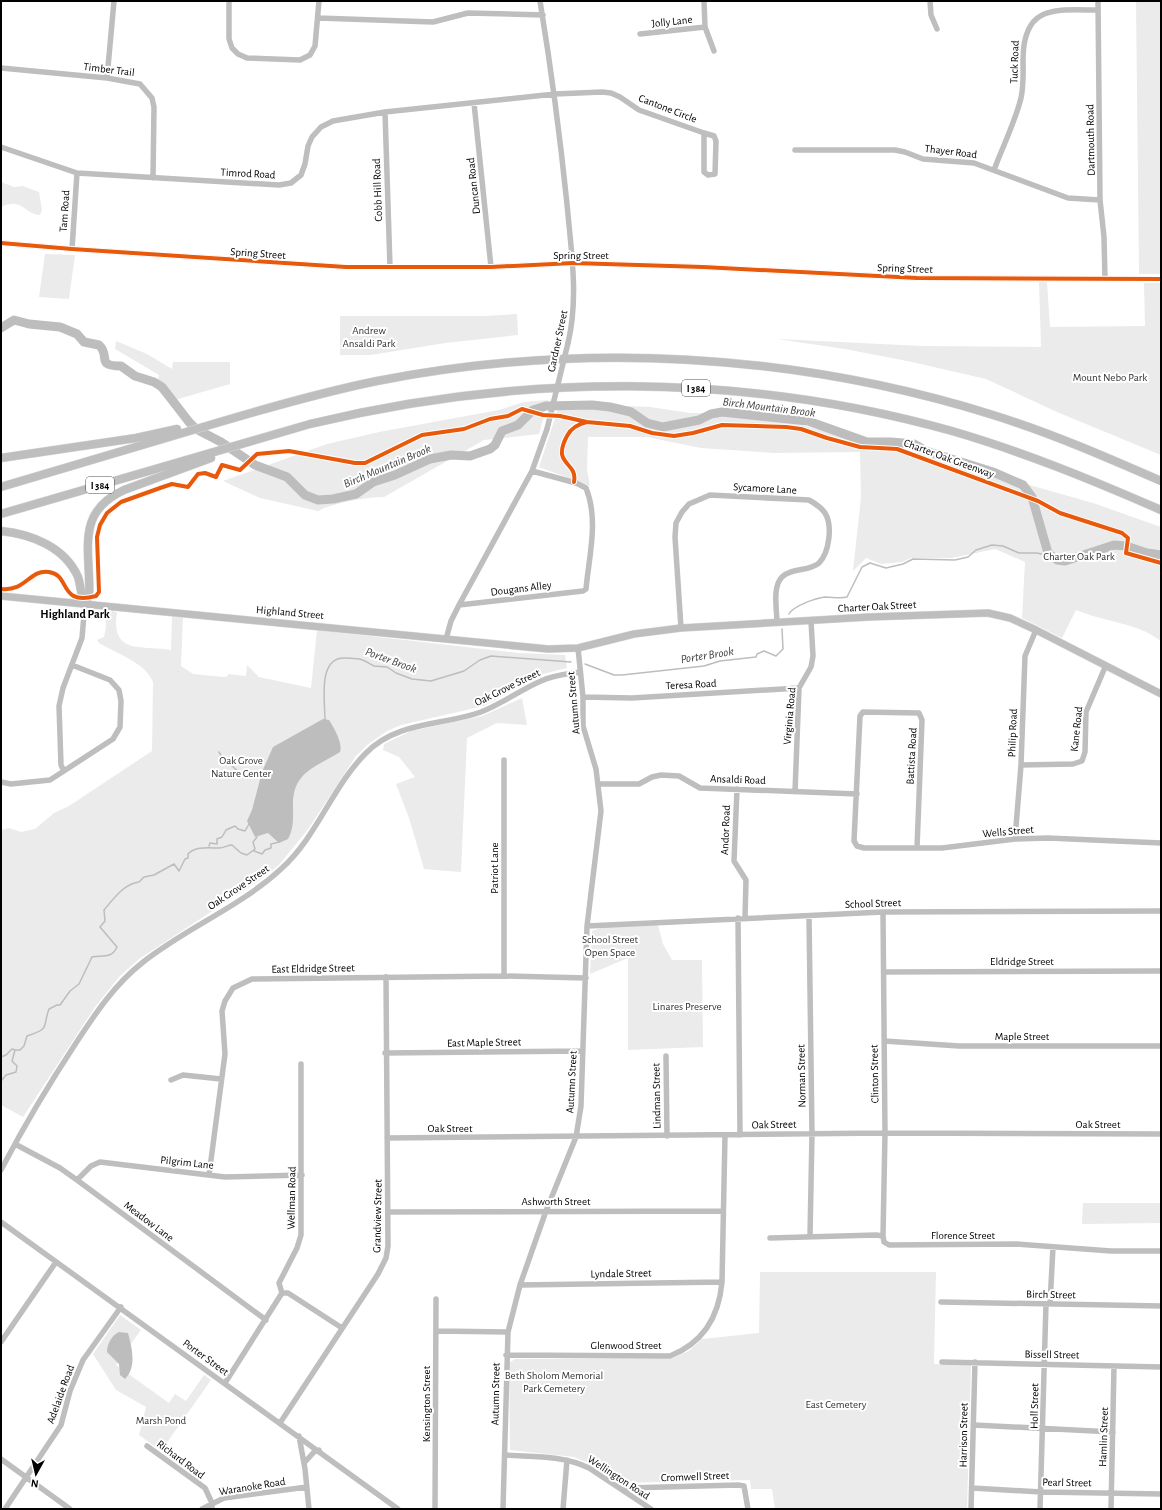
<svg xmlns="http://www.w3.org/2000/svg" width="1162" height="1510" font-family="'Alegreya Sans',sans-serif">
<rect width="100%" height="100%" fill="#fff"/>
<path fill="#ebebeb" d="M1136,1h25v273h-22z
M1,182l13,5 9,-1 16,6 3,18 -2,5c-17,-1 -17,-18 -39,-8z
M45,254l30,1 -6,44 -30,-2z
M1039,282h8l3,45 95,-1 -1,-43h17v172l-104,-43 -71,-33 -74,-17 -67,-13 -68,-10 146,7 118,1z
M517,314l1,21 -73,8 -74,12h-31v-39h143z
M116,341l31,13 25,15 1,-7h57v22l-62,18 -12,-14 3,-13 -44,-26z
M548,400l-9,34 -55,6 -100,57c-17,0 -51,6 -66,14l-58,-13 -37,-17 104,-37 52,-12 120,-22 25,-8z
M586,401l19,4 45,2 40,6 58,1 22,6 25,3 28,8 47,8 44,13 39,9 73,23 67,19 68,24v114c-25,-19 -57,-19 -85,-31l-14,28 -40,-20 3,-56 -30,-13 -43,9h-41l-9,4 -21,2 -15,-6 -13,13 8,-74 -1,-45 -86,1 -73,-5 -54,-11h-59l-1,32 3,17 -51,-19 21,-64z
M112,610l5,3c-7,43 27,32 54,37l1,-34 11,1 -2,49 12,8 31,3 4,-1v-2l18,2 1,-11 12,12 52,11 6,-58 202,23 46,2 2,13 -24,6 -59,32 -83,19 -14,6 -20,14 -11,11 -47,72 -30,37 -19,15 -121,79 -19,17 -25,31 -72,110 -22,-12v-275l8,-2 12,4 14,-3 19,-16 15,-7 83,-55 1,-69c-7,-19 -37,-29 -54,-39l-2,-3 7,-3 2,-10 -1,-13z
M522,698l5,27 -30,-2 -30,15 -6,134 -37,-3 -15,-51 -13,-34 19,-7 -16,-20 -16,-7 1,-6 27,-13 71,-15z
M658,925l5,19 9,16h30l1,87 -75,3v-92l-38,16 2,-43 11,-4z
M1083,1203h78v20l-79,1z
M760,1272h176l-2,92 37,1 -4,144h-192l-3,-20h-21l-1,-9 -130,3 -32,-20 -14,-6 -64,-7 -1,-87 6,-4 157,-1 17,-7 13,-12 57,-6z
M120,1315l21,15 -25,35 53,38 6,-9 11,7 18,-26 7,5 -50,71 -22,-16 7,-28 -30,-17 -23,-36z"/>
<path fill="#bdbdbd" d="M323,719l6,1c5,8 14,23 11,32 -24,15 -48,20 -47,54 0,12 1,22 -5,33l-9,4 -11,-10 -13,4 -8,-16 5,-11 10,-38 11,-25z
M119,1332l9,1c4,15 9,34 -3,46l-5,-4 -1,-11 -12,-12c0,-8 5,-17 12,-20z"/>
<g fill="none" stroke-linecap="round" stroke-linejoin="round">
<path stroke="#bdbdbd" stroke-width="1.5" d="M789,614c4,-8 27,-16 36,-17 8,0 15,2 22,0l15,-30 8,-4 16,5 17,-4 10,-5 42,1 13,-3 8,-7 16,-5 11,1 16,7h18l13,3
M585,664l29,11h8l82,-9 16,-5 36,-4 1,-3 7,-3 12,5 7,-7 -1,-20
M325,720c0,-19 -8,-64 21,-62 17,1 13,0 28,8l13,1 9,6 16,6 19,2 33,-10 16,-11 11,-4 80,6
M219,752l3,5 -1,4 9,3 13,12 12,-4 7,4
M209,846l1,-3 7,1v-5l5,-2 4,-7 9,-4 3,3 7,2 4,-7
M254,851l8,3 3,-4 6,-2v-4l8,-2
M1,1057l5,-2 6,-6 3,1
M1,1081l5,-6 10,-3 1,-6 -5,-5 3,-11h5l4,-4 3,-10c24,-8 15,-8 22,-27l8,-4h3l10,-14 9,-7 13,-27c10,-2 20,2 25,-10l-17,-20 5,-6 -1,-11c10,-12 20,-26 35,-28l5,-5 10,-2 20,-11 5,7 6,-12 3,-1v-4c8,-8 20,-6 31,-6 5,0 9,-3 13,-3l9,8 6,2 8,-6 -2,-7 4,-5"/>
<path stroke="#bdbdbd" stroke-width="9" d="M1,328l13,-8 15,4 31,3 17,7 7,8 15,3c12,11 -4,21 22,21l14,10 19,6 8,5 27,35 7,7 25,13 34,23 32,12 18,18 13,5 15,-1 23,-5 17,-12 22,-7 35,-16 21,-4 19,1 20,-7 5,-4 7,-14 16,-6 15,-15 13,-4 46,-1 18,2 21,5 16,11 16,4 36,-7 12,-6 11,-2 86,9 59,21h24l23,2 12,7 67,21 30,13 9,12 16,56 9,7 8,1 49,-16 12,1 21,7 14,2"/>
<g stroke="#dbdbdb" stroke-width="8">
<path id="major" d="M1,596l547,53 30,-1 56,-14 47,-6 188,-11 119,-4 22,5 26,12 125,64"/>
</g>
<g stroke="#dbdbdb" stroke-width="9">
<path id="highway" d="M1,458l135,-20 41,-9
M1,487c67,-20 134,-40 202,-60 57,-17 115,-34 174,-46 204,-40 418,-28 616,34 58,18 113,42 168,66
M1,514l309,-90c211,-51 432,-52 642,7 72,21 140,49 209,79
M1,531c30,3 64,16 77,46 3,8 2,19 7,26 6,-8 4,-17 4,-27 -2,-39 -6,-67 35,-86l87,-32"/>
</g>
<path stroke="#bebebe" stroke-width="5.5" d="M229,1v38l3,9 6,6 9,4 53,2 10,-5 5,-9 4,-45
M540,1c11,67 20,135 27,203 4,46 12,93 1,139
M704,1l1,26 9,24
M930,1l1,14 6,14
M1098,1l2,199 4,37 1,42
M318,18l115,4 35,-9 75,2
M640,34l65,-7
M1,68l106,10 33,6 12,14 2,9 -1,71
M107,78l7,-77
M474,103l17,164
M385,112l5,155
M1,147l76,26 202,12 12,-2 10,-8 4,-11 3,-18 4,-9 9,-10 12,-6 52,-9 170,-18 47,-2 9,1 9,4 19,13 65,23v39l4,3 7,-1 1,-33 -2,-5 -10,-3
M795,150h100l10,2 18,7 51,4 94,35 32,2
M994,170c9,-24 21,-48 27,-72 3,-13 2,-27 2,-40 1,-54 33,-48 75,-48
M1,243l71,6 274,18h145l82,-4 130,4 214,11 244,1
M72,249l5,-76
M459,605l124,-14 3,-2c3,-33 13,-69 0,-101l-10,-5 -44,-12
M681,628l-6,-91 1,-14 6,-11 7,-8 21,-9 99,5c7,4 12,7 16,13 8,13 4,40 -6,50 -10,9 -27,4 -37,14 -10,10 -5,33 -5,46
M446,639l5,-18 8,-16 73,-134 15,-42
M583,697l49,1 167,-10
M1021,765l52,-1 9,-3 3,-9 1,-40 20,-47
M64,771l-3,-6 -2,-59 4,-18 19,-50 3,-35
M1,782l10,2 39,-4 63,-41 7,-12 1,-26 -2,-11 -9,-10 -38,-15
M599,784h40l13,-7 9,-2 18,1 21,12 157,6
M737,789l-3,72 12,19 -1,37
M795,792l4,-104 12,-21 2,-11 -2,-35
M1015,839l6,-74 4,-109 11,-26
M917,848l5,-128 -3,-7 -56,-1 -3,4 -6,125 3,5 7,2h78l73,-9 33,-1 113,5
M883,912l2,221 -2,103
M809,916l3,218 -2,102
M738,918l2,217
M587,926l296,-14 278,-1
M884,972l277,-1
M504,976v-216
M884,1041l75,5h202
M385,1053l198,-2
M666,1056l1,80
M171,1080l12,-5 38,4
M387,1138l498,-5 276,1
M15,1144l45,24 17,12 189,140
M1,1170c23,-44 48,-86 75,-127 19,-29 39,-59 66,-80 44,-35 98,-56 139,-94 36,-32 51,-82 85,-116 31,-32 76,-27 115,-41 21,-8 39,-22 60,-31 12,-6 26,-7 39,-9
M209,1175l16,-121 -3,-43 3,-10 8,-13 19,-9 252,-3 82,2
M77,1180l14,-14 9,-4 125,15 77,-2
M388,1212l335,-1
M1,1222l397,287
M770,1238l106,-3 7,1 1,6 5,3 127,-1 95,7h50
M520,1285l202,-3
M282,1293h6l54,35
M941,1302l220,4
M1050,1304l3,-57
M436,1331l72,1
M1,1342l55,-80
M506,1355l164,1c33,-13 49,-40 52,-74l3,-147
M942,1362l219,5
M225,1383l57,-90 -3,-10 18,-35 4,-13v-171
M280,1423l98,-149 8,-16 2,-12 -2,-269
M974,1425l139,7
M299,1436l6,33 4,40
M147,1446l58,42 7,15v6
M505,1455c28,2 58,0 84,13l62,41
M1,1459l69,50
M304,1463l10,-11 5,-2
M972,1488l69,4 120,2
M624,1491l3,-3 111,-3 6,1 4,23
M5,1509l56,-84 9,-34 13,-31 38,-53
M202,1509l22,-11 83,-11
M435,1509l1,-210
M503,1509l5,-177 12,-47 26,-74 30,-74 5,-31 6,-180 14,-115 -5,-42 -13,-43v-29l-5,-49
M563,1509l4,-49
M971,1509l4,-147
M1040,1509l6,-205
M1111,1509l3,-143"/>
<use href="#major" stroke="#bebebe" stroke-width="7"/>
<use href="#highway" stroke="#bebebe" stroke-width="8"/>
<path stroke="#bebebe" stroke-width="5.5" d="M547,429l21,-86"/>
<g stroke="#fff" stroke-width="6">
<path id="cycleway" d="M1,243l71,6 274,18h145l82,-4 130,4 214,11 244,1
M574,482c4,-21 -23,-16 -7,-46 4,-8 11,-12 20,-14
M1,589c25,3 28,-20 48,-17 22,3 9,34 47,24l3,-4 -2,-55 3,-12 7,-12 14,-11 39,-14 12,-4 16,3 10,-13 7,-1 11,4 6,-12 18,5 17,-16 32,-3 66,12h10l57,-28 42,-6 26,-10 18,-3 14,-7 21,6 17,1 27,6 43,4 22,7 22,3 19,-3 29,-8 64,2 15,2 26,9 33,9 37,2 141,52 22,12 62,20 6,5 -2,15 35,10"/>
</g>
<use href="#cycleway" stroke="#e8590c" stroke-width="4"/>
</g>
<g text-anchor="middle" stroke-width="4" stroke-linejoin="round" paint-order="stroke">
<g fill="#fff" stroke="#4c4c4c" stroke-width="1">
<rect x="682" y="380" width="28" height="16" rx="3"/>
<rect x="86" y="477" width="28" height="16" rx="3"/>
</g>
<g font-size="10" font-weight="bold" fill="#000">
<text x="696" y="392">I 384</text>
<text x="100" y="489">I 384</text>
</g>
<g font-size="11" fill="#000" stroke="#fff">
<text transform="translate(672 21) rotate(-6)" y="4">Jolly Lane</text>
<text transform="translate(1014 62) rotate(-88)" y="4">Tuck Road</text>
<text transform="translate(109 69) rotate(7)" y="4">Timber Trail</text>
<text transform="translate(668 108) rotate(21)" y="4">Cantone Circle</text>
<text transform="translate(1090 140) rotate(-91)" y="4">Dartmouth Road</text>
<text transform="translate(951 151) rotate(7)" y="4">Thayer Road</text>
<text transform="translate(248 173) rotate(3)" y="4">Timrod Road</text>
<text transform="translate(473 186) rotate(-96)" y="4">Duncan Road</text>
<text transform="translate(377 190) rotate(-92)" y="4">Cobb Hill Road</text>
<text transform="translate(64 211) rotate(-86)" y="4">Tam Road</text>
<text transform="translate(258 253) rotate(4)" y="4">Spring Street</text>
<text x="581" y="259">Spring Street</text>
<text transform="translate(905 268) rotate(2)" y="4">Spring Street</text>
<text transform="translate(557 341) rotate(-78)" y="4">Gardner Street</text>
<text transform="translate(949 458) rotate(20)" y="4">Charter Oak Greenway</text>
<text transform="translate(765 488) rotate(3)" y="4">Sycamore Lane</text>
<text transform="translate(521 588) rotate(-7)" y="4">Dougans Alley</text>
<text transform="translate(877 606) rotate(-3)" y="4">Charter Oak Street</text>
<text transform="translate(290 612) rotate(5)" y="4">Highland Street</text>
<text transform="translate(691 684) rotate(-3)" y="4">Teresa Road</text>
<text transform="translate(507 687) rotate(-26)" y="4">Oak Grove Street</text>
<text transform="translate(573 703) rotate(-95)" y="4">Autumn Street</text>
<text transform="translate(789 716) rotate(-85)" y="4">Virginia Road</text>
<text transform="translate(1076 729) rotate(-84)" y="4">Kane Road</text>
<text transform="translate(1012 733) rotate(-88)" y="4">Philip Road</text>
<text transform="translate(911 756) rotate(-87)" y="4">Battista Road</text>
<text transform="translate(738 779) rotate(2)" y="4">Ansaldi Road</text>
<text transform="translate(725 830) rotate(-88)" y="4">Andor Road</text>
<text transform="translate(1008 831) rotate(-5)" y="4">Wells Street</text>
<text transform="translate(494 868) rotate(-90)" y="4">Patriot Lane</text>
<text transform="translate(238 887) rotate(-34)" y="4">Oak Grove Street</text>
<text transform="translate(873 903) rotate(-2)" y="4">School Street</text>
<text x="1022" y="965">Eldridge Street</text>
<text transform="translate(313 968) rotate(-1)" y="4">East Eldridge Street</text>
<text x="1022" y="1040">Maple Street</text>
<text transform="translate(484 1042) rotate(-1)" y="4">East Maple Street</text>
<text transform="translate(874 1074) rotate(-91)" y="4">Clinton Street</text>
<text transform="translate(801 1076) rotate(-91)" y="4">Norman Street</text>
<text transform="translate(571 1082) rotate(-87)" y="4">Autumn Street</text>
<text transform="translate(656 1096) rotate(-91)" y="4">Lindman Street</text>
<text transform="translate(774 1124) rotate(-1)" y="4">Oak Street</text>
<text x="1098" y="1128">Oak Street</text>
<text x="450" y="1132">Oak Street</text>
<text transform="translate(187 1162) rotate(6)" y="4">Pilgrim Lane</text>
<text transform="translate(291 1198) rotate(-89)" y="4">Wellman Road</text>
<text x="556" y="1205">Ashworth Street</text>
<text transform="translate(377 1216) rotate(-89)" y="4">Grandview Street</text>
<text transform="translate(149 1221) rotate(37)" y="4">Meadow Lane</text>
<text x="963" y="1239">Florence Street</text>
<text transform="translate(621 1273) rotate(-1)" y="4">Lyndale Street</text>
<text transform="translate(1051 1294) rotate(1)" y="4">Birch Street</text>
<text x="626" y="1349">Glenwood Street</text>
<text transform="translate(1052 1354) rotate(1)" y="4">Bissell Street</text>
<text transform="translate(206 1357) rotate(36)" y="4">Porter Street</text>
<text transform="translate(60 1394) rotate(-70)" y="4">Adelaide Road</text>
<text transform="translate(495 1394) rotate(-89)" y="4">Autumn Street</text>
<text transform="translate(426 1404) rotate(-90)" y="4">Kensington Street</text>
<text transform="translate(1034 1406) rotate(-89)" y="4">Holl Street</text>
<text transform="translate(963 1435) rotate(-89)" y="4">Harrison Street</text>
<text transform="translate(1103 1437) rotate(-88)" y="4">Hamlin Street</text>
<text transform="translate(181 1459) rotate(37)" y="4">Richard Road</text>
<text transform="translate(695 1476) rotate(-2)" y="4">Cromwell Street</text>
<text transform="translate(619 1477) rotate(33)" y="4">Wellington Road</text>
<text transform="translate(1067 1482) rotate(1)" y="4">Pearl Street</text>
<text transform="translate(252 1486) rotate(-9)" y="4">Waranoke Road</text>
</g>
<g font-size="11" fill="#313131" stroke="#fff">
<text x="369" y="334">Andrew<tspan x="369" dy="13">Ansaldi Park</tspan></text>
<text x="1110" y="381">Mount Nebo Park</text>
<text x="1079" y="560">Charter Oak Park</text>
<text x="241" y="764">Oak Grove<tspan x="241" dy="13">Nature Center</tspan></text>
<text x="610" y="943">School Street<tspan x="610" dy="13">Open Space</tspan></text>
<text x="687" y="1010">Linares Preserve</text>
<text x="554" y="1379">Beth Sholom Memorial<tspan x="554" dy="13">Park Cemetery</tspan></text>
<text x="836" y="1408">East Cemetery</text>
<text x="161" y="1424">Marsh Pond</text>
</g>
<g font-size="12" font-style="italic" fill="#424242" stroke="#fff">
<text transform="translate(769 407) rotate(7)" y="4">Birch Mountain Brook</text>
<text transform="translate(387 466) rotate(-23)" y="4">Birch Mountain Brook</text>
<text transform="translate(707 655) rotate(-9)" y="4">Porter Brook</text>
<text transform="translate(391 660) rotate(20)" y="4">Porter Brook</text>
</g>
<g font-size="12" font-weight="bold" fill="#000" stroke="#fff">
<text x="75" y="618">Highland Park</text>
</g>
</g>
<rect width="1162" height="1510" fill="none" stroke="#000000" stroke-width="4"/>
<g transform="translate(36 1474) rotate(188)" stroke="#ffffff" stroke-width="3" paint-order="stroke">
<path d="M0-3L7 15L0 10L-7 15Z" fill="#000000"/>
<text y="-6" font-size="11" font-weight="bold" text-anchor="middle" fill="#000000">N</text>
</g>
</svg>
